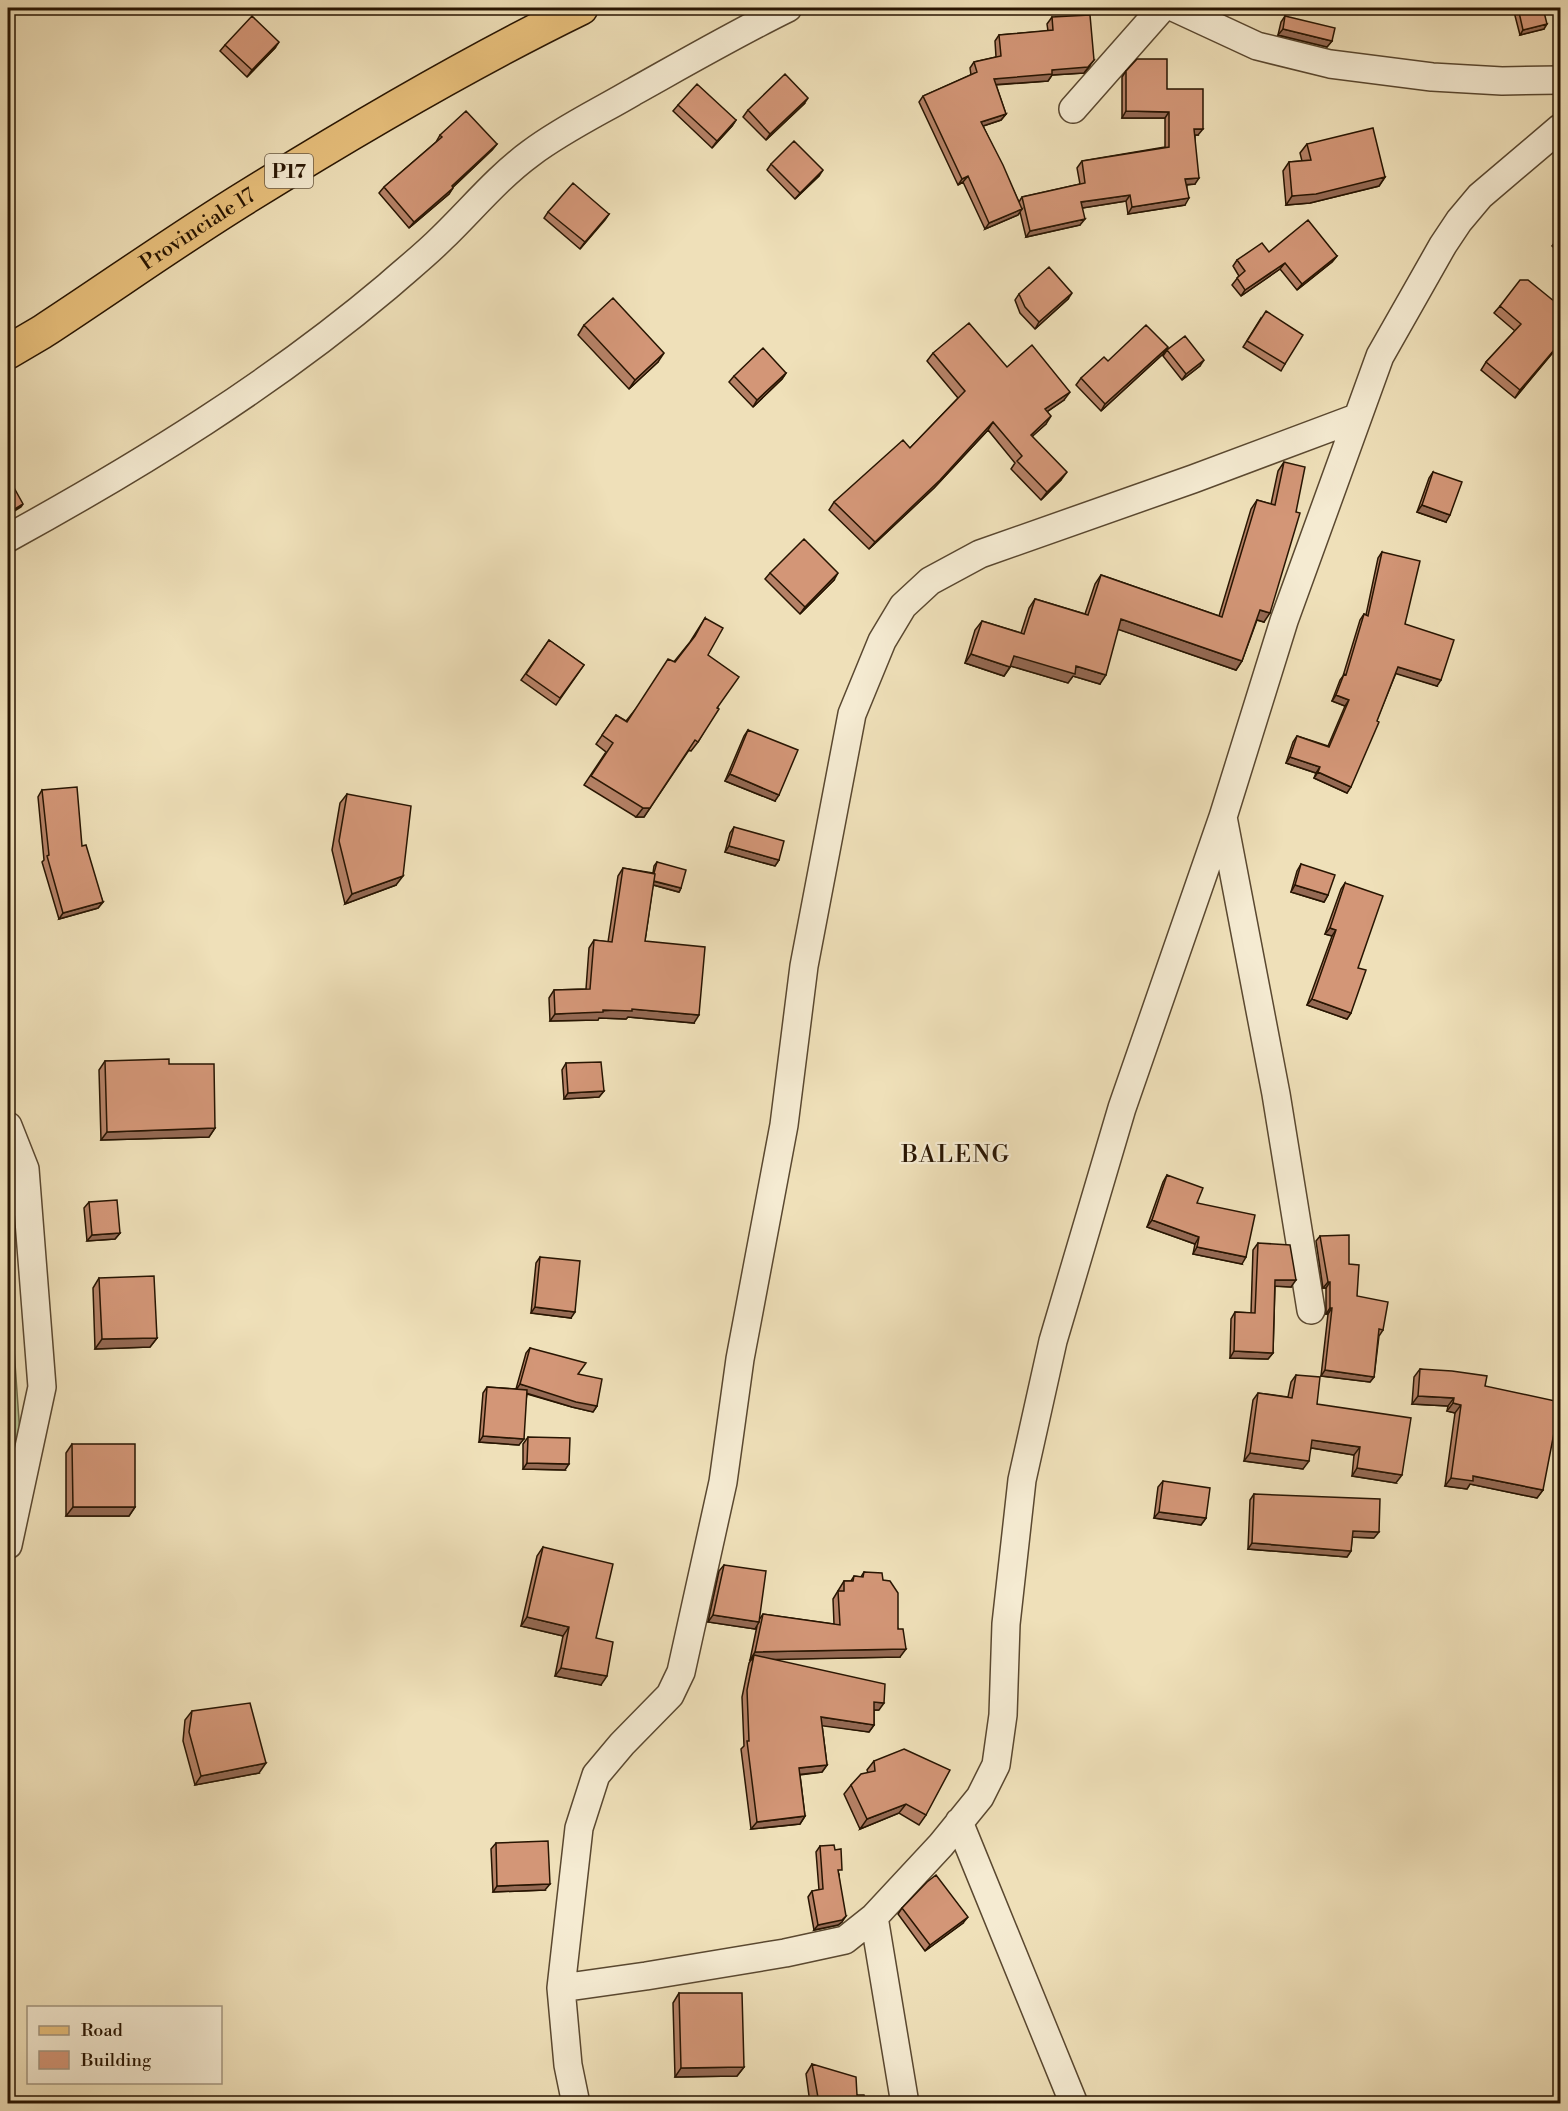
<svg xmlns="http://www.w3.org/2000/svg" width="1568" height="2111" font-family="'Libre Bodoni',serif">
<rect width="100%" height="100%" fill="#efe0b9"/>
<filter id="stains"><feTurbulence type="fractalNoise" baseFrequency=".00333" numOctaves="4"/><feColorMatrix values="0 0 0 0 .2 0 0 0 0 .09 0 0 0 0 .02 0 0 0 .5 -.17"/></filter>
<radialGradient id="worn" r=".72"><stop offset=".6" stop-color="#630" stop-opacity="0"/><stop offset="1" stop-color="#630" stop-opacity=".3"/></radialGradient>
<path fill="#b6c391" stroke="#6f6c4a" stroke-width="1.5" d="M8,1264l14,199 -14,76z"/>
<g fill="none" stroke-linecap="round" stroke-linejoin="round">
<g stroke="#5a4830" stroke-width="30">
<path id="minor" d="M1175,8l82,38 73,18 102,13 70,4 58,-1
M1073,109l89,-101
M8,538c133,-73 264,-154 380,-252 18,-16 37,-31 54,-48 29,-28 56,-61 89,-85 32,-24 68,-41 102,-61 52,-29 102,-58 155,-84
M8,1126l17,43 17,218 -34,158
M1311,1310l-35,-216 -53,-277 61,-196 96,-265 63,-111 16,-24 21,-25 80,-68
M959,1822l115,282
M874,1917l31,187
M561,1988l85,-12 139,-23 60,-13 29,-23 67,-72 39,-48 16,-32 7,-50 3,-91 16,-144 31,-139 69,-233 101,-291
M576,2104l-8,-39 -7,-77 18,-160 17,-53 26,-31 48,-49 11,-23 42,-190 17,-123 44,-234 20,-159 48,-252 30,-73 21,-35 27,-25 50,-27 213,-75 163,-61"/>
</g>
<g stroke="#281502" stroke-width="36">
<g id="primary">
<path id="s1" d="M8,352l34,-20c69,-45 136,-93 206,-136 108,-67 218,-132 333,-188"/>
</g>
</g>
<use href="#minor" stroke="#f5ebd2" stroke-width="27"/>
<use href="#primary" stroke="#e8c07c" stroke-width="33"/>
</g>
<path fill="#b58166" stroke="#281502" stroke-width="1.5" d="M1513,8h30l1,21 -24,6z
M1285,16l47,25 -5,6 -49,-12 3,-13z
M1052,17l38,49 -6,7 -32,2 -4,6 -52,4 10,29 -5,6 -18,6 36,76 3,-5 58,-13 -3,-16 5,-7 83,-14v-29h-43v-41l4,-6 41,18 31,46h-3v49l-8,1 -2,20 -57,9 -2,-13 -44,7 -2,17 -54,12 -6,-25 -2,3 -33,14 -22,-47 -5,3 -39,-83 4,-6 48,-21 -1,-7 4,-6 22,-5 -1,-16 4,-6 49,-4 -1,-7z
M225,45l50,3 -28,29 -27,-26z
M804,104l-38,36 -23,-23 5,-7z
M678,105l58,15 -4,6 -20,22 -39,-37z
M440,135l57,9 -5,6 -39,37 -4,7 -40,34 -30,-35 5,-6 52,-45z
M1307,144l78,33 -6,9 -69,17 -24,2 -3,-34 6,-9 13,-1 -2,-8z
M1560,149v14l-4,-8z
M771,164l48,12 -24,23 -28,-29z
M548,212l61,2 -29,35 -36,-31z
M1560,235v19l-8,-8z
M1269,252l68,4 -5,6 -35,28 -17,-21 -39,27 -9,-11 7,-9 -6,-10 4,-6z
M1019,294l49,5 -33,30 -15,-16 -5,-13z
M1500,306l60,38 -45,54 -34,-28 5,-8 29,-31 -21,-18z
M1261,318l24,46 -4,7 -38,-24z
M584,325l74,37 -29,27 -51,-54z
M1167,350l33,16 -18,14 -19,-24z
M933,353l74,14 57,33 -17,12 -1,12 -14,12 29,44 -20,20 -30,-31 4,-6 -27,-33 -54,58 -65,61 -40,-39 5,-8 76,-54 48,-50 -31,-37z
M1163,354l-62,57 -25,-26 5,-7 27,-17z
M786,373l-4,6 -29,28 -24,-25 5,-6z
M1284,462l-20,160 -7,-2 -15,41 -6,9 -118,-41 -18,55 -27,-8 -5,7 -57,-17 -7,10 -39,-13 10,-33 7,-9 39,12 8,-25 6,-9 50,15 10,-30 6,-9 118,41 32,-107 6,-9 14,4 7,-33z
M1433,472l13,50 -29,-10 12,-34z
M1382,552l23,72 32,62 -41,-13 -49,120 -33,-15 2,-5 -30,-10 7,-21 4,-6 31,10 17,-40 -13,-5 8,-21 3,-4 17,-56 4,-6 2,1 12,-57z
M770,573l64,7 -34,34 -35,-35z
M705,618l3,37 10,53 -20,34 -7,9 -2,-1 -45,67h-8l-52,-32 22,-33 -10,-8 20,-29 10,6 64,-79z
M549,640l35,25 -28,40 -35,-25z
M748,730l27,71 -50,-20 19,-45z
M42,790l40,56 21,56 -5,6 -39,11 -17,-57 2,-2 -6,-63z
M347,794l49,91 -51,19 -13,-54 8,-47z
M734,827l45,33 -4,6 -50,-14 5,-19z
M657,862l24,26 -2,4 -26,-7 -8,56 49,82 -66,-6 -2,2 -27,-1 -1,2 -48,1 -1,-23 5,-8 32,-1 3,-41 5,-8 14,2 10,-66 5,-8 30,5 1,-7z
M1301,864l27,31 -4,7 -33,-10 6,-21z
M1345,883l6,130 -4,6 -40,-14 25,-69 -7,-2 16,-45z
M105,1061l64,3 46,64 -6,9 -108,3 -2,-70z
M566,1063l38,28 -5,6 -35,2 -2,-29z
M1167,1175l30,28 45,61 -49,-10 2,-10 -48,-17 16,-45z
M89,1202l31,31 -5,6 -28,2 -3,-33z
M1320,1236l29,28 8,32 26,34 -4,6 -5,41 -4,5 -49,-6 7,-62h-2v-26h-3l-7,-47z
M1258,1243l33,44 -16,-1 -2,67 -5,6 -38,-1 1,-39 4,-7 16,1 2,-63z
M540,1257l31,61 -40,-5 5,-50z
M99,1278l58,60 -7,9 -55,2 -2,-61z
M530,1348l48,26 19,32 -4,6 -21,-5 -45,-13 -8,51 -40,-3 4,-49 4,-6 29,2 10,-36z
M1420,1369l65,17 58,104 -6,8 -67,-14 -3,5 -22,-3 10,-73 -8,-2 1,-5 -36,-2 2,-27z
M1296,1375l21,29 79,79 -44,-7 2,-21 -43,-7 -8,21 -59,-8 9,-61 5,-7 30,4 3,-15z
M528,1437l37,33 -42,-1v-25z
M72,1444l63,63 -6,9h-63v-63z
M1163,1481l43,37 -5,7 -47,-7 4,-31z
M1254,1494l120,44 -22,-1 -1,14 -4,6 -99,-8 2,-49z
M543,1547l58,138 -46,-9 8,-40 -42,-10 16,-70z
M724,1565l35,55 4,-6 71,10 -1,-25 11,-18h7l3,-5 7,1 3,-5 19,8 15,49 2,28 -128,2 107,51h-5v15l-5,7 -47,-7 5,40 -5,7 -22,3 5,41 -5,8 -49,5 -10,-80 3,-3 -2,-49 7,-34 2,-3h-1l7,-34 -2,3 -47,-7 11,-51z
M192,1711l67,62 -64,12 -12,-44 2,-21z
M874,1761l52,54 -7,10 -20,-12 -39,16 -16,-35 7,-9 17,-12 -1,-3z
M496,1843l49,47 -52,2 -2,-43z
M820,1846l19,28 3,48 -4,3 -24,5 -6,-33 4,-6 7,-1 -3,-38z
M902,1908l61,15 -38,28 -27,-37z
M679,1993l65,74 -7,9 -62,1 -2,-74z
M812,2064l45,31 9,8h-56l-4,-29z"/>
<path fill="#946953" stroke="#281502" stroke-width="1.5" d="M1547,24l-3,5 -24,6 3,-5z
M1283,29l49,12 -5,6 -49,-12z
M279,42l-4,6 -28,29 5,-7z
M1094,60l-10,13 -32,2 -4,6 -59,4 5,-6 58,-9z
M808,98l-4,6 -38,36 4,-6z
M1126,111l43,1 -4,6h-43z
M1006,114l-5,6 -24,8 4,-6z
M736,120l-4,6 -20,22 5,-7z
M1194,129h9l-5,6h-8z
M497,144l-5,6 -45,43 5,-7z
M823,170l-4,6 -24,23 5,-6z
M968,176l-5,6 -5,3 4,-6z
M1385,177l-6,9 -69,17 -24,2 6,-9z
M1199,178l-4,6 -14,1 4,-6z
M453,188l-4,6 -40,34 5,-6z
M1130,195l-4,6 -50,8 5,-7z
M1189,198l-4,7 -57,9 4,-7z
M1022,209l-4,6 -33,14 4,-6z
M609,214l-4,6 -25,29 5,-7z
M1085,219l-5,6 -54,12 4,-6z
M1337,256l-5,6 -35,28 5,-6z
M1285,263l-5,6 -39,27 4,-6z
M1072,293l-4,6 -33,30 4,-7z
M1560,343v1l-45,54 5,-8z
M1168,347l-5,7 -62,57 4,-7z
M664,353l-6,9 -29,27 6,-9z
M1204,360l-4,6 -18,14 4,-6z
M786,373l-4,6 -29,28 4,-7z
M1070,392l-6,8 -25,17 6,-8z
M1051,416l-5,8 -21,19 6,-8z
M993,422l-5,8 -54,58 -65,61 6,-7z
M1067,472l-6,8 -20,20 6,-8z
M23,504l-2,3 -13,8v-2z
M1422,505l28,10 -4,7 -29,-10z
M838,573l-4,7 -34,34 5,-7z
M1260,610l10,3 -6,9 -10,-3z
M1121,619l121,42 -6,9 -122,-42z
M971,654l39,13 -6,9 -39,-13z
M1014,656l62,10 30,9 -6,9 -27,-8 -5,7 -61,-18z
M1398,667l43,13 -4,6 -43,-13z
M1336,695l13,5 -4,6 -13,-5z
M1290,757l30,10 -4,6 -30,-10z
M1318,772l33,15 -4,6 -33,-15z
M730,774l49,21 -4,6 -50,-20z
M643,808h7l-6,9h-8z
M729,846l50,14 -4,6 -50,-14z
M403,876l-7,9 -51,19 7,-10z
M652,881l29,7 -2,4 -29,-8z
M1295,885l33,10 -4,7 -33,-10z
M103,902l-5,6 -39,11 4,-6z
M1330,928l6,2 -4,6 -7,-2z
M1312,999l39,14 -4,6 -40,-14z
M632,1009l67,6 -5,8 -66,-6 -2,2 -27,-1 -1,2 -48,1 5,-7z
M604,1091l-5,6 -35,2 4,-6z
M215,1128l-6,9 -108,3 6,-8z
M1152,1220l47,17 -4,7 -48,-17z
M120,1233l-5,6 -28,2 5,-6z
M1197,1247l49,10 -4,7 -49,-10z
M1275,1280h21l-5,7 -20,-1z
M1328,1282h2l-4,6h-3z
M535,1307l40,5 -4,6 -40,-5z
M1330,1308h2l-4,6h-2z
M157,1338l-7,9 -55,2 7,-10z
M1234,1351l39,2 -5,6 -38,-1z
M1325,1370l49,7 -4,5 -49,-6z
M520,1384l77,22 -4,6 -21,-5 -56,-17z
M1418,1396l36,2 -6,8 -36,-2z
M1453,1403l8,2 -6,8 -8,-2z
M483,1436l41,3 -5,6 -40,-3z
M1312,1440l48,7 -6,8 -48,-8z
M1250,1453l59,8 -6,8 -59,-8z
M527,1463l42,1 -4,6 -42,-1z
M1357,1468l45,7 -6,8 -44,-7z
M1473,1476l70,14 -6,8 -67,-14 -3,5 -22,-3 6,-8z
M73,1507h62l-6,9h-63z
M1159,1512l47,6 -5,7 -47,-7z
M1353,1531l26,1 -5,6 -26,-1z
M1252,1543l99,8 -4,6 -99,-8z
M713,1615l46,7 -4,7 -47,-7z
M527,1617l42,10 -6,9 -42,-10z
M906,1649l-6,8 -147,3 1,-5 -3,5h-1l5,-8z
M561,1668l46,8 -6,9 -46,-9z
M874,1702l10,1 -5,7h-10z
M821,1717l53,8 -5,7 -53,-7z
M266,1763l-7,10 -64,12 6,-9z
M827,1765l-5,7 -28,3 5,-7z
M906,1804l-7,9 -39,16 7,-10z
M805,1816l-5,8 -49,5 6,-7z
M550,1884l-5,6 -52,2 4,-6z
M846,1916l-4,6 -4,3 -24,5 4,-5z
M968,1917l-5,6 -38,28 5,-6z
M744,2067l-7,9 -62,1 6,-9z"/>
<path fill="#d39677" stroke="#281502" stroke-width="1.5" d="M1518,8h25l4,16 -24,6z
M1090,15l4,45 -6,7 -36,3v4l-58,5 12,35 -25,8 22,43 19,44 -33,14 -21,-47 -6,3 -39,-83 54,-24 -3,-10 27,-6 -2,-21 54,-5 -1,-13z
M252,16l27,26 -27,28 -27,-25z
M1285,16l50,12 -3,13 -49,-12z
M1137,59h30v30h36v40h-9l5,49 -14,1 4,19 -57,9 -2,-12 -49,7 4,17 -55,12 -8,-34 63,-14 -3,-22 87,-14v-35l-43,-1v-40z
M785,74l23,24 -38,36 -22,-24z
M697,84l39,36 -19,21 -39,-36z
M466,111l31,33 -45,42 1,2 -39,34 -30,-35 58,-50 -2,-2z
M1373,128l12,49 -69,17 -24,2 -3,-34 22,-2 -4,-16z
M794,141l29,29 -23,23 -29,-29z
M573,183l36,31 -24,28 -37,-30z
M1308,220l29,36 -35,28 -17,-21 -40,27 -8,-12 8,-7 -8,-11 25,-17 7,9z
M1049,267l23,26 -33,29 -14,-15 -6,-13z
M1520,280h8l32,26v37l-40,47 -34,-28 35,-38 -21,-18z
M613,298l51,55 -29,27 -51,-55z
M1266,311l37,24 -18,29 -38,-23z
M969,323l38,44 25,-22 38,47 -25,17 6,7 -20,19 36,37 -20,20 -30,-31 5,-5 -29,-34 -53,58 -65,62 -41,-40 69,-62 7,8 55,-57 -32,-38z
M1146,325l22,22 -63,57 -24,-26 23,-21 4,4z
M1185,336l19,24 -18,14 -19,-24z
M763,348l23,25 -29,27 -23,-24z
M1284,462l21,5 -9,45 4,1 -30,100 -10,-3 -18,51 -121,-42 -15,56 -30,-9 -1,8 -61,-18 -4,11 -39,-13 11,-33 42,13 11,-35 53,16 13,-40 121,42 35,-117 18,5z
M1433,472l29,10 -12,33 -28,-10z
M12,484l11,20 -15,9v-26z
M804,539l34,34 -33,34 -35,-34z
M1382,552l38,9 -15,63 49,16 -13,40 -43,-13 -21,54 2,1 -28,65 -33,-15 2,-5 -30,-10 7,-21 32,11 20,-47 -13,-5 8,-21 2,1 18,-61 4,2z
M705,618l18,10 -15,27 31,22 -22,31 2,1 -21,33 -3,-2 -45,68h-7l-52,-32 22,-33 -11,-8 14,-20 11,7 41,-63 7,3 20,-26z
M549,640l35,25 -24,33 -34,-24z
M748,730l50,20 -19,45 -49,-21z
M77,787l5,59 4,-1 17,57 -40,11 -16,-57 2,-1 -7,-65z
M347,794l64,12 -8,70 -51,18 -13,-53z
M734,827l50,14 -5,19 -50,-14z
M657,862l29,8 -5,18 -27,-7 1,-7 -1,-1z
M1301,864l34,11 -7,20 -33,-10z
M623,868l32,6 -10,67 60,6 -6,68 -67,-6v2l-29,-1v2l-48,2 -1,-24 36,-1 4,-49 18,2z
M1345,883l38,13 -25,72 8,2 -15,43 -39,-14 24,-69 -6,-2z
M169,1059v5h45l1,64 -108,4 -2,-71z
M601,1062l3,29 -36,2 -2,-30z
M1167,1175l36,13 -6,15 58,12 -9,42 -49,-10 2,-10 -47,-17z
M117,1200l3,33 -28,2 -3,-33z
M1349,1235v29l10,1 -2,31 31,6 -5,28 -4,-1 -5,48 -49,-7 7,-62h-2v-26h-2l-8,-46z
M1258,1243l32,2 6,35h-21l-2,73 -39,-2 1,-39 20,1z
M540,1257l40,4 -5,51 -40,-5z
M154,1276l3,62 -55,1 -3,-61z
M530,1348l56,15 -8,11 24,5 -5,27 -21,-4 -56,-18z
M1420,1369l32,2 35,5 -2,10 75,16 -17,88 -70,-14v5l-22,-3 10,-73 -8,-2 1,-5 -36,-2z
M1296,1375l24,2 -3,27 94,14 -9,57 -45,-7 3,-21 -48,-7 -3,21 -59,-8 8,-60 34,5z
M487,1387l40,3 -3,49 -41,-3z
M528,1437l42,1 -1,26 -42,-1z
M72,1444h63v63h-62z
M1163,1481l47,7 -4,30 -47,-6z
M1254,1494l126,5 -1,33 -26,-1 -2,20 -99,-8z
M543,1547l70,17 -17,74 17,4 -6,34 -46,-8 8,-41 -42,-10z
M724,1565l42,6 -7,51 -46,-7z
M864,1572l18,1 1,7 7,1 8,12v36h5l3,20 -151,3 8,-38 77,11 -2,-34h6v-10h9l1,-5 9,1z
M754,1655l131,29 -1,19 -10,-1v23l-53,-8 6,48 -28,3 6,48 -48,6 -10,-81h2l-2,-51z
M250,1703l16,60 -65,13 -12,-44 3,-21z
M904,1749l46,21 -24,45 -20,-11 -39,15 -16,-34 10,-11 14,-3 -1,-10z
M548,1841l2,43 -53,2 -1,-43z
M834,1845l1,5 6,-1 1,21h-4l8,46 -4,4 -24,5 -6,-34 11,-2 -3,-43z
M936,1875l32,42 -38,28 -28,-37 25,-26z
M679,1993h63l2,74 -63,1z
M812,2064l44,13 1,18h7l2,8h-47z"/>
<g text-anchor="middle" stroke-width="4.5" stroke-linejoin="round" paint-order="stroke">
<rect fill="#f5ebd2" stroke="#665540" stroke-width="1.5" x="265" y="154" width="48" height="34" rx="4.5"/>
<g font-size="20" font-weight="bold" fill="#281502">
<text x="289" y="178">P17</text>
</g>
<g font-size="21" fill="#281502" stroke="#f5ebd2">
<text dy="7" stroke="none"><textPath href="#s1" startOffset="226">Provinciale 17</textPath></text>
</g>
<g font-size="24" letter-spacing="1.5" fill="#281502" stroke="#f5ebd2">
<text x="956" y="1162">BALENG</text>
</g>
</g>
<rect width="1568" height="2111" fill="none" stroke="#efe0b9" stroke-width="30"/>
<rect x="9" y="9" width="1550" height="2093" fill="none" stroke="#281502" stroke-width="3"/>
<rect x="15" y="15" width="1538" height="2081" fill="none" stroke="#281502" stroke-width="1.5"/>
<rect x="27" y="2006" width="195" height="78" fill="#f5ebd2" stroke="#a3957f" stroke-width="1.5"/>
<rect x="39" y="2026" width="30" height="9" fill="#e8c07c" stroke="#a3957f" stroke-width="1.5"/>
<text x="81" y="2036" font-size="18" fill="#281502">Road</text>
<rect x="39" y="2051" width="30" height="18" fill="#d39677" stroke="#a3957f" stroke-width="1.5"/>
<text x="81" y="2066" font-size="18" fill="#281502">Building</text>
<rect width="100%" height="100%" filter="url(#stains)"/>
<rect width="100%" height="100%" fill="url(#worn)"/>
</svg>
